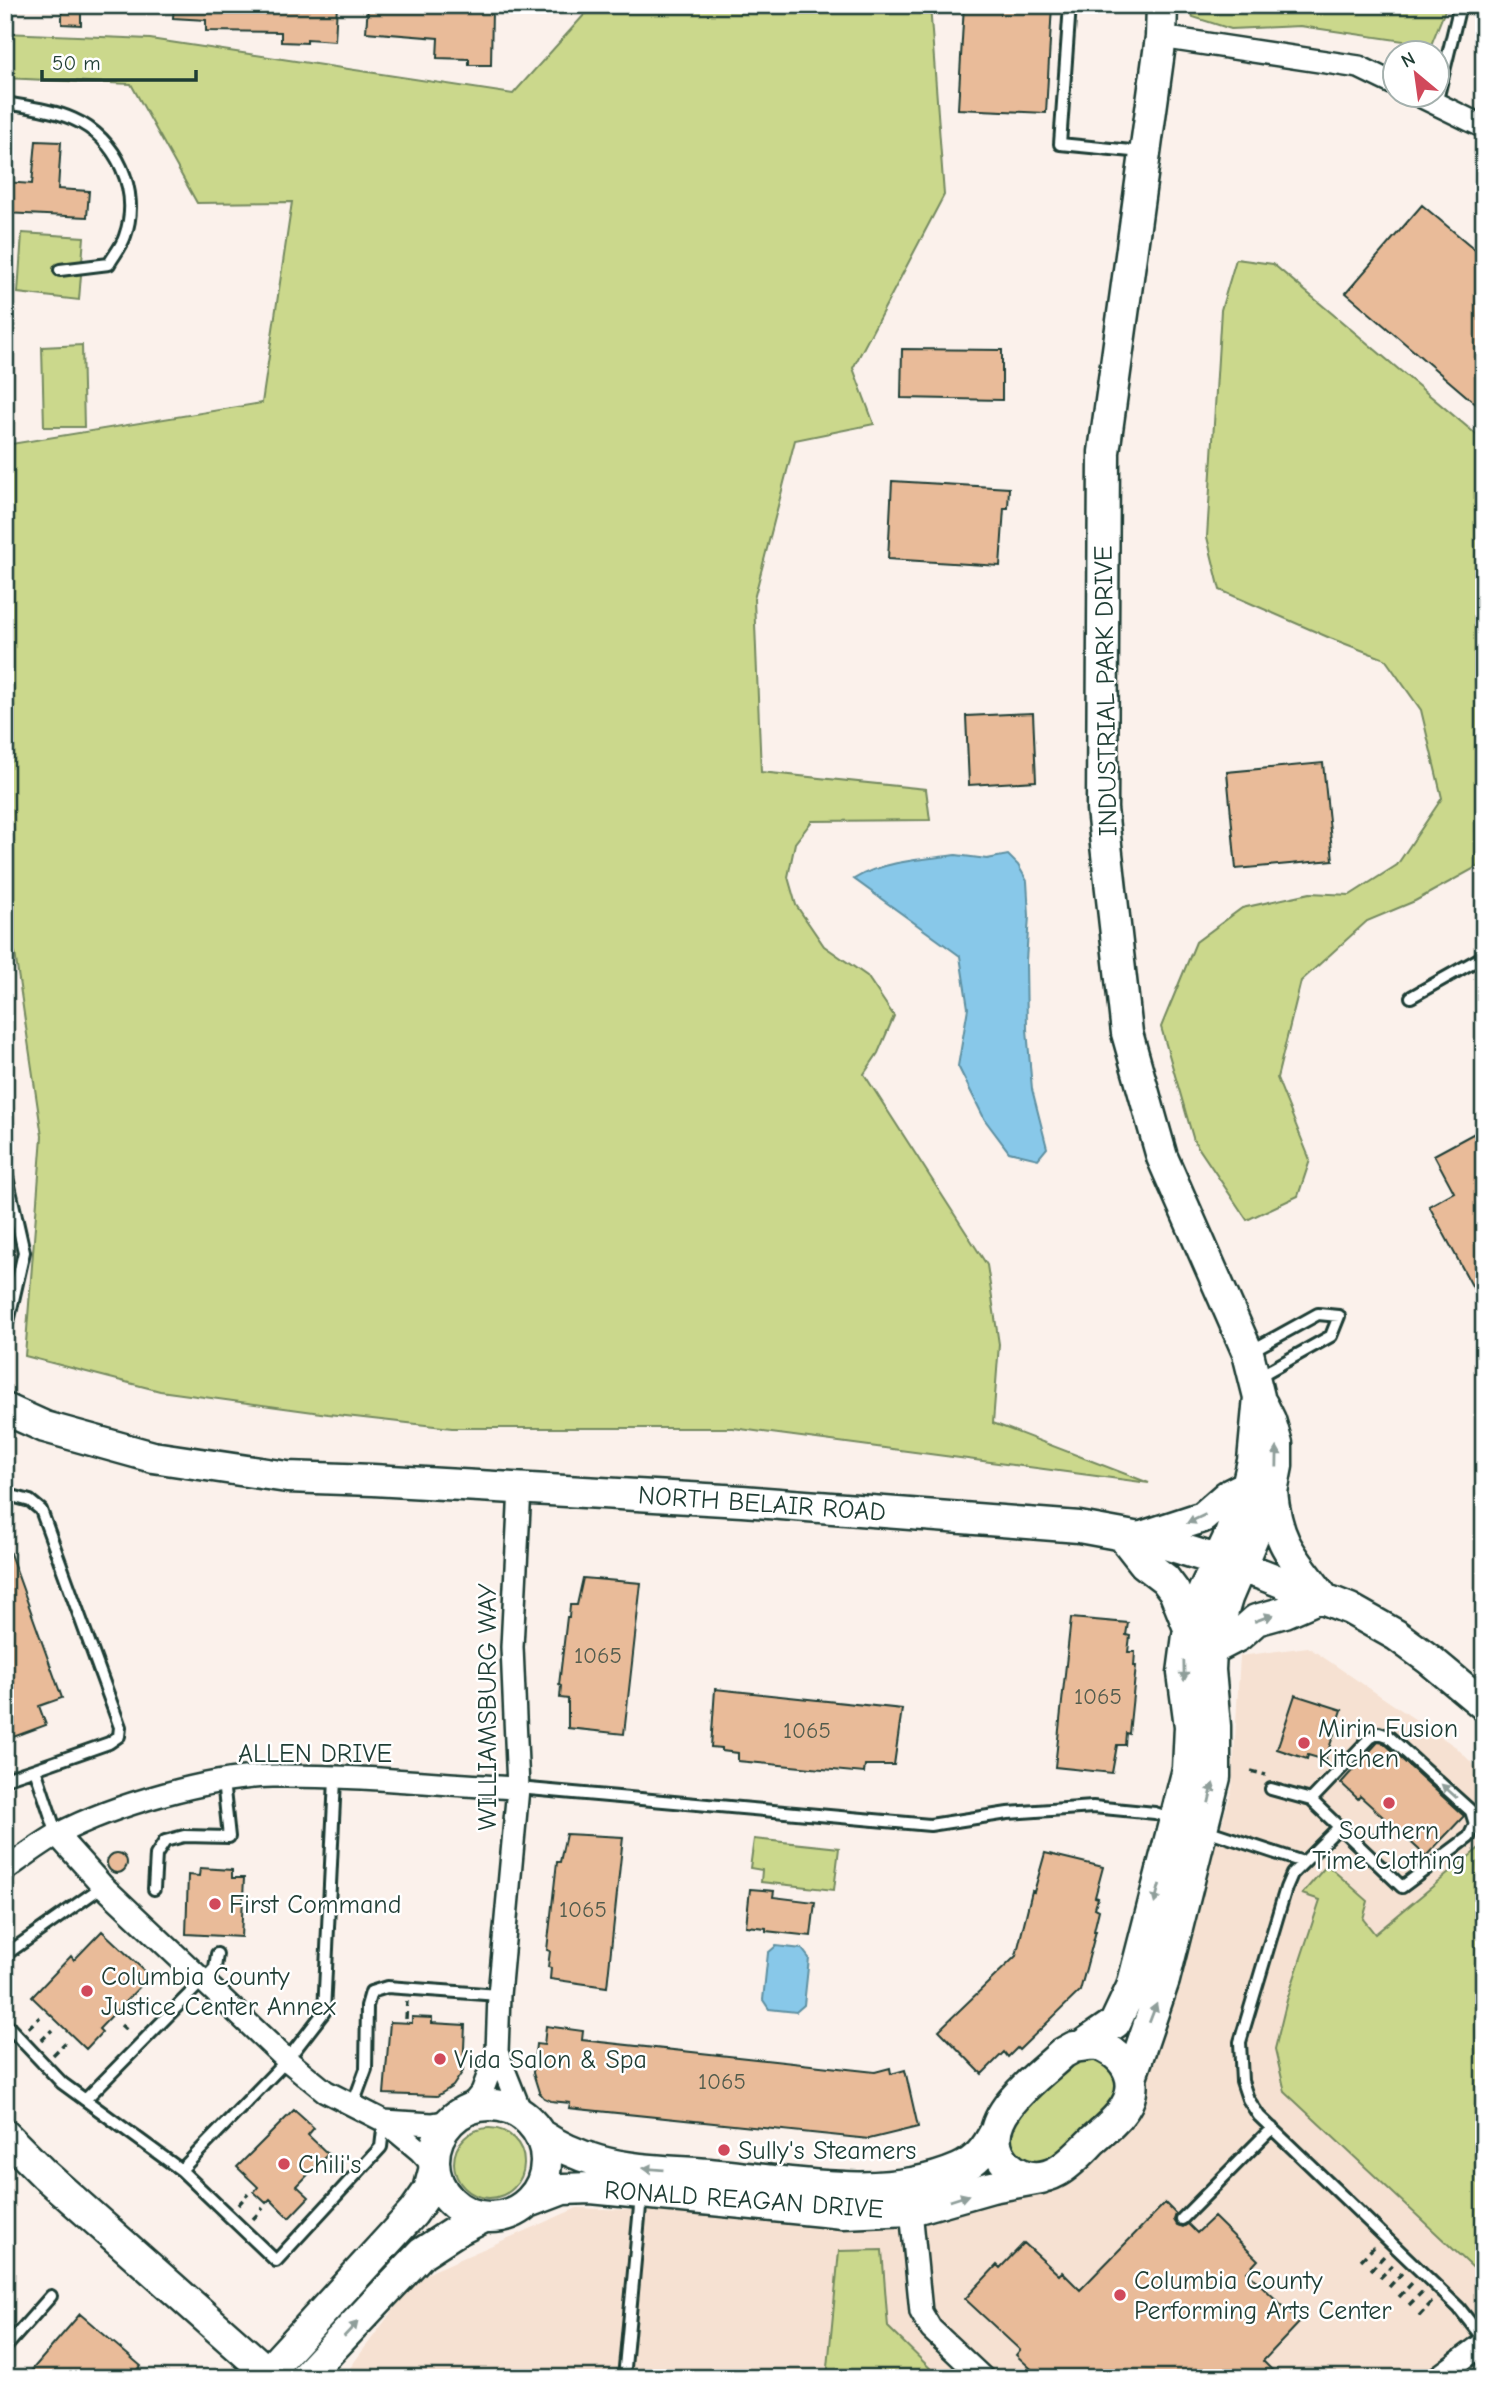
<svg xmlns="http://www.w3.org/2000/svg" width="1489" height="2383" font-family="'Comic Neue',sans-serif">
<rect width="100%" height="100%" fill="#fbf1eb"/>
<filter id="ink" filterUnits="userSpaceOnUse"><feTurbulence type="fractalNoise" baseFrequency=".0143" numOctaves="2"/><feDisplacementMap in="SourceGraphic" scale="14" xChannelSelector="R" yChannelSelector="G"/><feConvolveMatrix kernelMatrix="1 2 1 2 8 2 1 2 1" color-interpolation-filters="sRGB"/></filter>
<g filter="url(#ink)">
<path fill="#f6e1d2" d="M1308,1647l148,100 28,28v603h-1134l-4,-5 71,-95 160,-70 321,12 157,-30 86,-79 16,-68 75,-254 8,-133z"/>
<path fill="#cbd88c" stroke="#758a60" stroke-width="2" d="M593,5h166l6,5 2,-5h163l14,190 -91,173 21,56 -79,16 -41,159 7,173 165,17 4,31 -118,1 -17,22 -7,34 8,28 28,41 43,30 27,40 -16,37 -14,21 123,191 12,79 -6,79 156,60 -416,-55h-281l-124,-14 -168,-23 -135,-35 17,-220 -27,-183 -10,-14v-494l257,-42 30,-201 -95,1 -66,-119 -126,-6v-45l145,6 363,55z
M1186,5h261l-16,40 -131,-19 -69,3 -38,-12z
M22,233l62,4 -5,63 -61,-7z
M1236,259l37,5 211,177v422l-69,38 -48,20 -66,60 -24,97 33,82 -12,36 -51,24 -53,-79 -33,-114 35,-85 46,-34 68,-15 40,2 47,-30 45,-67 -21,-88 -36,-51 -55,-21 -110,-48 -13,-53 14,-227z
M82,345l2,82h-40l-2,-80z
M754,1839l85,9 -5,42 -73,-8 1,-12 -12,-2z
M1484,1844v434l-199,-186 -10,-43 12,-49 33,-100 -18,-6 25,-29 41,36 -5,18 12,15z
M1093,2056l20,10 8,27 -72,73 -36,-9 -5,-29 5,-10 58,-56z
M454 2163a35 35 0 1 1 70 0a35 35 0 1 1-70 0Z
M882,2250l6,77 52,51h-113l12,-127z"/>
<path fill="#88c8e9" stroke="#5e90a1" stroke-width="2" d="M956,855l31,4 21,-4 10,10 9,16 2,35 -3,45 1,68 5,60 15,59 -9,11 -29,-7 -24,-32 -27,-54 10,-58 -8,-52 -106,-77c29,-18 70,-20 102,-24z
M776,1946l26,3 7,9 -5,47 -8,7 -27,-3 -6,-9 5,-47z"/>
<path fill="#e9bb99" stroke="#1f3d34" stroke-width="2" d="M62,5h19v20l-19,-1z
M174,5h163l-2,36 -28,-2v4l-26,-1v-10l-75,-1v-11l-33,-2z
M368,5h94v3l30,1 -1,56h-22v-6l-32,-1 1,-20 -72,-6z
M964,5h88l-6,108 -88,-4z
M36,141l25,1 -3,47 31,2 -2,26 -82,-4v-31l27,2z
M1422,205l62,52v154l-138,-118z
M902,349l100,1v50l-101,-2z
M892,481l117,7 -1,20h-4l-4,58 -112,-7z
M1033,713l3,68 -67,4 -3,-69z
M1323,763l10,97 -97,9 -9,-97z
M1484,1128v180l-55,-102 25,-14 -20,-37z
M7,1545l55,153 -23,8 7,19 -41,15v-194z
M583,1578l58,5 -17,151 -56,-6v-29l-8,-1 1,-12 -2,-1 8,-68h2l1,-12h7z
M1071,1618l57,5 -2,12 4,1 -2,16h7l-1,14h2l-7,68 -3,-1 -1,12h-8l-5,28 -57,-6z
M715,1689l187,20 -8,56h-29l-1,8 -126,-12v-8l-16,-2v-3l-11,-1z
M1295,1695l47,15 -17,50 -17,-5 -1,4 -30,-10z
M1378,1742l6,1 80,73 -38,40 -66,-60 -2,3 -17,-16z
M566,1834l57,3 -16,150 -57,-8 1,-11 -3,-1 2,-16 -3,-1 10,-88h3z
M1045,1853l58,14 -8,30 3,1 -3,10 4,2 -5,21h2l-16,60 -61,59 -2,-2 -9,9 -4,-5 -22,22 -43,-44 77,-74 16,-65 2,1z
M107 1863a10 10 0 1 1 20 0a10 10 0 1 1-20 0Z
M200,1868l32,2v8h12l-3,59 -55,-3 2,-59 11,1z
M750,1889l24,2 -1,6 42,5 -4,34 -45,-5v-3l-20,-2z
M102,1931l48,45 -51,53 3,3 -16,17 -54,-52 39,-41 3,4z
M412,2017l20,1v5l33,2 -2,46 -10,15 -16,10 -53,-2 6,-72 22,1z
M546,2026l37,5 -1,9 293,32 15,-4 1,6 14,-4 13,57 -49,12 -300,-31 1,-5 -19,-2 -7,-3 -5,-6 -6,-19 3,-29 8,1z
M294,2110l20,18 -6,7 20,19 -31,32 12,11 -20,21 -19,-19 -4,4 -12,-11 4,-5 -21,-20z
M1165,2203l11,11 -2,6 3,5 6,2 5,-3 9,9 17,-16 44,43 -11,12 53,50 -37,39 17,17h-239l-25,-23 4,-5 -55,-51 32,-34 3,3 24,-25 35,32 3,-3 18,18z
M80,2314l61,52 -10,12h-106z"/>
<g fill="none" stroke-linecap="round" stroke-linejoin="round">
<g stroke="#1f3d34" stroke-width="16">
<path id="lane" d="M1070,5l-10,139 82,8
M5,103c23,4 48,7 68,16 44,19 68,72 52,117 -3,10 -11,19 -16,28l-49,6
M1436,104l24,-99
M1411,997l73,-41
M5,1168l19,84 -15,66 -4,8
M1249,1352l69,-38 21,2 -8,20 -75,42
M5,1494l25,7 11,9 79,217 -1,9 -10,7 -74,26 22,66
M5,1779l30,-10
M518,1788l412,37 78,-12 85,-6 62,6 18,6
M1271,1789l40,11 91,87 67,-50 6,-13 -4,-13 -83,-75 -9,-3 -9,5 -59,62
M1339,1827l-47,47 -6,14 -46,154 2,39 6,18 11,17 200,192 25,32
M1203,1829l100,33
M154,1889l2,-34 9,-14 19,-5 45,1 -6,-56
M5,1955l98,-69
M5,2023l57,60 119,87 95,91 105,-114 3,-26
M85,2100l130,-132 2,-14
M352,2107l14,-38 1,-63 4,-14 16,-5 112,8
M181,2170l106,-110 37,-48 11,-233
M1182,2219l90,-91
M5,2348l46,-52
M624,2378l17,-182"/>
</g>
<g stroke="#1f3d34" stroke-width="26">
<path id="street" d="M1161,37l198,30 35,17
M1416,94l68,33
M57,1835l46,51 184,174 38,31 59,30 36,30 13,14
M5,1870c17,-12 35,-26 53,-36 55,-29 153,-57 215,-58 81,-1 164,8 245,12
M497,2052l25,63
M468,2109l14,-17 15,-40 2,-57 19,-207 -6,-141 8,-159
M384,2121l48,3 18,-3
M911,2210l10,102 10,17 52,49
M1437,2378l47,-35"/>
</g>
<g stroke="#1f3d34" stroke-width="35">
<path id="secondary" d="M5,1409l40,18 108,30 134,20 86,3 369,21 337,26 77,14 105,33 89,35 46,26 34,25 54,45
M1122,1535l22,28 21,16 9,12 15,37
M1142,1537l61,-20 24,-21 20,-10
M1211,1650l27,-14 18,-16 29,-8 37,-16c-30,-40 -45,-52 -50,-104
M1096,2044c32,11 48,41 24,70 -8,10 -18,18 -27,26 -19,19 -42,47 -72,34 -10,-4 -17,-11 -22,-21 -19,-37 41,-78 64,-100l11,-6z
M1083,2045l32,-22 17,-36 56,-218 2,-43 -7,-53 6,-45 15,-38 26,-55 17,-49 6,-25 6,-64 -11,-44 -86,-196 -35,-124 -25,-224 2,-357 57,-415 1,-32
M1131,2077l33,-97 51,-203v-51l-5,-56 1,-20 16,-52 45,-106 5,-26v-22l-7,-24 -8,-16
M434 2161a56 56 0 1 1 112 0a56 56 0 1 1-112 0Z
M539,2134c18,12 38,21 59,27 35,10 75,10 111,13 81,7 172,29 250,-5 18,-8 27,-20 36,-37
M5,2135l39,39 230,204
M529,2202l34,-13 28,-1 252,25 68,-3 81,-23 49,-9
M262,2378l151,-165 16,-23 5,-19
M304,2378l118,-125 34,-22 26,-13"/>
</g>
<path stroke="#1f3d34" stroke-width="3.5" stroke-dasharray="7 5" stroke-linecap="butt" d="M1251,1771l15,4
M1368,1837l13,-14
M406,2019l1,-18
M121,2025l9,8
M28,2028l12,-11
M41,2041l11,-11
M53,2055l12,-12
M238,2205l10,-11
M253,2219l10,-11
M1361,2260l13,-13
M1371,2270l13,-14
M1380,2278l13,-13
M1389,2287l13,-14
M1399,2297l13,-14
M1409,2305l13,-13
M1419,2316l13,-14"/>
<use href="#lane" stroke="#fff" stroke-width="10"/>
<use href="#street" stroke="#fff" stroke-width="21"/>
<use href="#secondary" stroke="#fff" stroke-width="30"/>
</g>
<defs><path id="oneway-solid" d="M-6-.8H1V-3.2L6.5 0L1 3.2V.8H-6Z" transform="scale(1.75)"/></defs>
<g fill="#8f9e9a">
<use href="#oneway-solid" transform="translate(1277 1457) rotate(-89)"/>
<use href="#oneway-solid" transform="translate(1196 1519) rotate(155)"/>
<use href="#oneway-solid" transform="translate(1264 1618) rotate(-20)"/>
<use href="#oneway-solid" transform="translate(1184 1671) rotate(89)"/>
<use href="#oneway-solid" transform="translate(1449 1791) rotate(-138)"/>
<use href="#oneway-solid" transform="translate(1211 1793) rotate(-77)"/>
<use href="#oneway-solid" transform="translate(1157 1894) rotate(105)"/>
<use href="#oneway-solid" transform="translate(1153 2013) rotate(-69)"/>
<use href="#oneway-solid" transform="translate(653 2169) rotate(-175)"/>
<use href="#oneway-solid" transform="translate(959 2198) rotate(-18)"/>
<use href="#oneway-solid" transform="translate(351 2329) rotate(-47)"/>
</g>
</g>
<g fill="#d1495b" stroke="#fff" stroke-width="2.5">
<circle cx="1304" cy="1743" r="7"/>
<circle cx="1389" cy="1803" r="7"/>
<circle cx="215" cy="1904" r="7"/>
<circle cx="87" cy="1991" r="7"/>
<circle cx="440" cy="2059" r="7"/>
<circle cx="724" cy="2150" r="7"/>
<circle cx="284" cy="2164" r="7"/>
<circle cx="1120" cy="2295" r="7"/>
</g>
<g text-anchor="middle" stroke-width="5" stroke-linejoin="round" paint-order="stroke">
<g font-size="23" fill="#525c4d">
<text x="598" y="1663">1065</text>
<text x="1098" y="1704">1065</text>
<text x="807" y="1738">1065</text>
<text x="583" y="1917">1065</text>
<text x="722" y="2089">1065</text>
</g>
<g font-size="26" fill="#1f3d34" stroke="#fff">
<text transform="translate(1105 691) rotate(-91)" y="9">INDUSTRIAL PARK DRIVE</text>
<text transform="translate(762 1503) rotate(4)" y="9">NORTH BELAIR ROAD</text>
<text transform="translate(487 1707) rotate(-90)" y="9">WILLIAMSBURG WAY</text>
<text x="315" y="1762">ALLEN DRIVE</text>
<text transform="translate(744 2199) rotate(4)" y="9">RONALD REAGAN DRIVE</text>
</g>
<g font-size="26" fill="#1f3d34" stroke="#fff" text-anchor="start">
<text x="1318" y="1737">Mirin Fusion<tspan x="1318" dy="30">Kitchen</tspan></text>
<text x="1389" y="1839" text-anchor="middle">Southern<tspan x="1389" dy="30">Time Clothing</tspan></text>
<text x="229" y="1913">First Command</text>
<text x="101" y="1985">Columbia County<tspan x="101" dy="30">Justice Center Annex</tspan></text>
<text x="454" y="2068">Vida Salon &amp; Spa</text>
<text x="738" y="2159">Sully's Steamers</text>
<text x="298" y="2173">Chili's</text>
<text x="1134" y="2289">Columbia County<tspan x="1134" dy="30">Performing Arts Center</tspan></text>
</g>
</g>
<rect width="1489" height="2383" fill="none" stroke="#fff" stroke-width="28"/>
<rect x="14" y="14" width="1461" height="2355" fill="none" stroke="#1f3d34" stroke-width="2.5" filter="url(#ink)"/>
<g transform="translate(1416 74) rotate(331)"><circle r="33" fill="#ffffff" stroke="#a5b1ae" stroke-width="2"/>
<path d="M0-5L12 26L0 18L-12 26Z" fill="#d1495b"/>
<text y="-10" font-size="19" font-weight="bold" text-anchor="middle" fill="#1f3d34">N</text>
</g>
<path d="M42 70v10h154v-10" fill="none" stroke="#1f3d34" stroke-width="3.5"/>
<text x="52" y="70" font-size="21" fill="#1f3d34" stroke="#ffffff" stroke-width="5" paint-order="stroke">50 m</text>
</svg>
